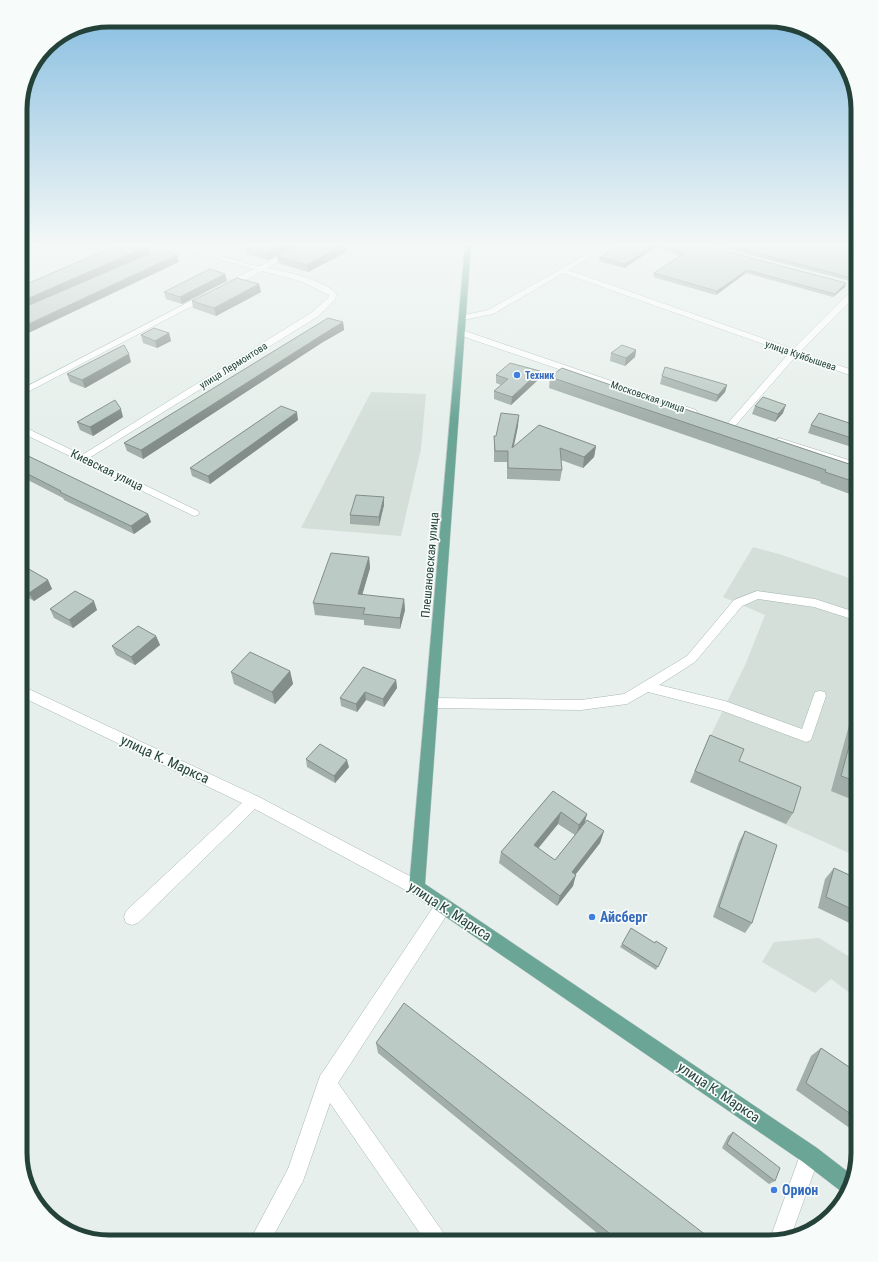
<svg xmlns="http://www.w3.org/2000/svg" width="878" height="1262" font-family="'Roboto Condensed',sans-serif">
<rect width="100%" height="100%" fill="#e6efeb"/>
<path fill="#d4dfda" d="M371,392l55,2 -5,55 -20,87 -100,-8z
M753,547l26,7 79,27v276l-168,-75 15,-35 41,-84 19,-48 -42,-18z
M819,938l39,24v37l-27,-20 -16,14 -53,-31 12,-20z"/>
<path fill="#bfe0c8" d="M20,245h26l-26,11z"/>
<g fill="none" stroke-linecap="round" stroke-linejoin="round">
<g stroke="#a8b8b2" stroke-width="1">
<path id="minor" d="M173,245h10l68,20 9,1 41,-21h8l-42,23c20,4 55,11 70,26l-3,7 -17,16 -228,141 109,53 1,2 -1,2 -4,1 -174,-84v-7l62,30 229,-142 17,-15 1,-3 -26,-13 -41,-11 -32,17h-6v-4l30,-15 -76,-22 -27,12 -5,-1z
M604,245h7l-43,25 225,79 62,-62h3v6l-58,59 58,20v6l-62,-22 -62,71 -3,1 -5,-3 2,-2 61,-70 -226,-80 -70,41 -30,6 -4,-2 1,-2 28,-6z
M204,294h6l1,2 -191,100v-6z
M459,331h6l231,79 1,2 -1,2h-6l-231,-79z
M779,438l79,25v6l-82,-26 -2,-2z
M757,591l58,8 43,14v6l-3,1 -41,-13 -56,-8 -16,7 -47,56 -36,23 66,16 77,28 13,-37 5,-1 5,1 1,4 -15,44 -5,2 -83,-31 -75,-19 -21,12 -46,6 -149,-2 -5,-1 -2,-4 2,-4 5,-1 149,2 43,-6 63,-38 47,-56z
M20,685l239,112 164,86 2,5 -2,5 -6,2 -6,-2 -156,-84 -117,114 -6,2 -6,-2 -2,-6 2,-6 116,-108 -222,-107z
M444,897l6,3 2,5 -2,5 -112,173 107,152 3,7h-22l-96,-139 -27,78 -33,61h-21l39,-73 32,-93 118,-176z
M810,1145l7,3 3,7 -29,81 -20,5 -1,-2 30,-84 3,-7z"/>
</g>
<g stroke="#c2cac8" stroke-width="1">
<path id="major" d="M465,245h6l-46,639 392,264 35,27 -5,19 -5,-2 -39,-30 -392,-269 -2,-5z"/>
</g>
<use href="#minor" fill="#fff" fill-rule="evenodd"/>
<use href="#major" fill="#6aa596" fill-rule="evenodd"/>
</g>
<path fill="#a1aea9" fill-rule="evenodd" d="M250,245h48l-30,15 -21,-6 -2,-7z
M621,245h81l143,42 -12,10 -87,-24 -30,22 -63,-18 1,-4 27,-17 -26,-8 -31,20 -25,-7 1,-4z
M712,245h146v29l-8,7z
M346,252l-38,20 -30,-9 -1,-7z
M225,274l2,7 -45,23 -16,-5 -2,-7z
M259,284l2,8 -45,24 -23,-8 -1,-7z
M343,322l1,8 -21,12 -180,117 -16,-8 -3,-8z
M169,333l2,8 -14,7 -14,-5 -2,-8z
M636,350l-1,7 -10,9 -15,-5 1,-8z
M131,362l-46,26 -15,-6 -3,-8z
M540,371l-1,8 -28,26 -17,-6v-8l7,-6 -5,-2v-8z
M662,376l65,9 -2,7 -9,10 -56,-18z
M550,377l101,22 207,68v30l-38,-14 1,-1 -272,-94z
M755,406l28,7 -8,9 -23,-8z
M123,417l-30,19 -13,-6 -3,-8z
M298,420l-88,64 -18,-8 -2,-8z
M811,425l47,1v23l-50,-16z
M518,426l-4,20h82l-2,11 -11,11 -22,-8 1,10 -2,11 -53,-2v-17h-13v-26h2z
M20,452l128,62 3,8 -17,12 -70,-34 -1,-2 -43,-22z
M384,497v8l-5,21 -29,-2v-9z
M369,557l1,11 -8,27 42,4 1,11 -5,19 -36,-4v-5l-49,-5 -2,-12z
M20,564l28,16 4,9 -18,12 -14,-8z
M50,609l47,1 -24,18 -19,-10z
M156,636l4,9 -25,20 -19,-10 -4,-9z
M290,671l3,13 -18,20 -41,-20 -3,-12z
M396,680l1,8 -13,19 -18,-7 -9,12 -16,-6 -1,-8z
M858,707v95l-27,-11 20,-73z
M710,735l83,78 -7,11 -96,-42z
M306,759l43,8 -14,16 -28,-16z
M553,791l34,23 -3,10 20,7 -4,12 -25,32 -2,11 -16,20 -58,-43 2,-11zM558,824l17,11 -20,25 -17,-12z
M745,831l7,92 -7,10 -32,-16 26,-75z
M834,868l24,11v48l-40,-19 7,-29z
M655,943l12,5 -11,22 -36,-23 2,-3z
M376,1043l334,199h-102l-230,-189z
M821,1048l37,25v61l-62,-44 15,-34z
M733,1132l42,49 -6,3 -47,-36 6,-12z"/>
<path fill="#838d89" d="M283,245h15l-30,15 -1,-7z
M346,245v7l-38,20 -1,-7z
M655,245v3l-31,20 1,-4z
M148,246l2,7 -130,57v-8z
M177,255l2,7 -159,75v-9z
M747,270l-1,3 -30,22 1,-4z
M858,272v2l-8,7 2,-3z
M225,274l2,7 -45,23 -2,-7z
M846,283l-1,4 -12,10 2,-3z
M259,284l2,8 -45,24 -2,-8z
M343,322l1,8 -21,12 -180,117 -2,-9 181,-115z
M169,333l2,8 -14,7 -2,-7z
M636,350l-1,7 -10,9 1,-8z
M129,354l2,8 -46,26 -3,-8z
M540,371l-1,8 -28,26 1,-8z
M727,385l-2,7 -9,10 2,-7z
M786,405l-3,8 -8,9 3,-8z
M121,409l2,8 -30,19 -3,-9z
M297,412l1,8 -88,64 -2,-8z
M519,415l-1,11 -7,33 1,-11z
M596,446l-2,11 -11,11 1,-11z
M384,497v8l-5,21v-9z
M148,514l3,8 -17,12 -3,-8z
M369,557l1,11 -11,38 -1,-12z
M48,580l4,9 -18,12 -5,-8z
M404,599l1,11 -5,19v-11z
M94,601l3,9 -24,18 -4,-8z
M156,636l4,9 -25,20 -4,-8z
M290,671l3,13 -18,20 -3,-12z
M396,680l1,8 -13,19 -1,-8z
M365,692l1,8 -9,12 -1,-8z
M347,760l2,7 -14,16 -1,-7z
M561,812l-3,12 -26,32 2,-11z
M587,814l-3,12 -8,10 3,-11z
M604,831l-4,12 -31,40 3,-11z
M576,875l-3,11 -16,20 3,-10z"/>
<path fill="#bbcac4" stroke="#838d89" d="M117,245h26l5,1 -128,56v-15z
M250,245h33l-16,8 -22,-6z
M299,245h46l-38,20 -30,-9z
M621,245h34l-30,19 -25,-7z
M657,245h45l144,38 -11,11 -88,-24 -30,21 -63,-18 31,-20z
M727,245h131v27l-6,6z
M158,250l19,5 -157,73v-19z
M210,269l15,5 -45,23 -16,-5z
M237,278l22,6 -45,24 -22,-7z
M328,318l15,4 -21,13 -181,115 -17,-7z
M154,328l15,5 -14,8 -14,-6z
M124,345l5,9 -47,26 -15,-6z
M622,345l14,5 -10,8 -15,-5z
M510,363l30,8 -28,26 -18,-6 14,-12 -12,-4z
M665,367l62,18 -9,10 -56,-19z
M562,368l89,31 1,-1 206,69v16l-33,-11 1,-2 -276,-93z
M763,397l23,8 -8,9 -23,-8z
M115,400l6,9 -31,18 -13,-5z
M281,406l16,6 -89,64 -18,-8z
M501,413l18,2 -7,33 27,-23 57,21 -12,11 -24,-9 2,22 -54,-2v-17h-13l-1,-15h2z
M819,413l39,13v14l-47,-15z
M20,452l128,62 -17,12 -71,-34 1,-1 -41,-21z
M356,495l28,2 -5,20 -29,-2z
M331,553l38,4 -11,37 46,5 -4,19 -37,-4 2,-6 -52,-5z
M20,564l28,16 -19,13 -9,-5z
M75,591l19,10 -25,19 -19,-11z
M138,626l18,10 -25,21 -19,-11z
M250,652l40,19 -18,21 -41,-20z
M363,667l33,13 -13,19 -18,-7 -9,12 -16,-6z
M858,713v69l-17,-6z
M710,735l34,14 -5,12 62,26 -8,26 -98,-42z
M320,744l27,16 -13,16 -28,-17z
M553,791l34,23 -8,11 -18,-13 -27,33 21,15 32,-40 17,11 -32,41 4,3 -16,21 -59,-44z
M745,831l32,14 -25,78 -33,-16z
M834,868l24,11v33l-32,-15z
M631,928l24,15 1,-2 11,7 -9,19 -36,-23z
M404,1003l307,236 -1,3h-90l-244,-199z
M821,1048l37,25v46l-52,-36z
M733,1132l47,36 -5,13 -48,-37z"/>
<linearGradient id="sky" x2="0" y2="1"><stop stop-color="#84bce0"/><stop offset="0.58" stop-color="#f4f8f6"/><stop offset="1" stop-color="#f4f8f6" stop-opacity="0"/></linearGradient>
<rect width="878" height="422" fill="url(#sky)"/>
<g fill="#3f7fe0" stroke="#f7fbf9" stroke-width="1.5">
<circle cx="517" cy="375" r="4"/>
<circle cx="592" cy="917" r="4"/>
<circle cx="774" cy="1190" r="4"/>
</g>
<g text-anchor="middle" stroke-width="3.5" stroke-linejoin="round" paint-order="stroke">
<g font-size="10" fill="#24423a" stroke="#f7fbf9">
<text transform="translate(801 355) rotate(19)" y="4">улица Куйбышева</text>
<text transform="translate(233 365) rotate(-32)" y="4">улица Лермонтова</text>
<text transform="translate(648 396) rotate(19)" y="4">Московская улица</text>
</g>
<g font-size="10" font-weight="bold" fill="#366cbe" stroke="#f7fbf9" text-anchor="start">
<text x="525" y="379">Техник</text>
</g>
<g font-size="12" fill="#24423a" stroke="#f7fbf9">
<text transform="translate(107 470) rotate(26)" y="4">Киевская улица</text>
<text transform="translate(430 565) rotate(-85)" y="4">Плешановская улица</text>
</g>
<g font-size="14" fill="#24423a" stroke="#f7fbf9">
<text transform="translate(165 759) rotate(25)" y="5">улица К. Маркса</text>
<text transform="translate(450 911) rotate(33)" y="5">улица К. Маркса</text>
<text transform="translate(719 1092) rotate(34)" y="5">улица К. Маркса</text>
</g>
<g font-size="14" font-weight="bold" fill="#366cbe" stroke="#f7fbf9" text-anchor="start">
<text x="600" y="922">Айсберг</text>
<text x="782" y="1195">Орион</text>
</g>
</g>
<path d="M0 0H878V1262H0ZM109 27H769A82 82 0 0 1 851 109V1153A82 82 0 0 1 769 1235H109A82 82 0 0 1 27 1153V109A82 82 0 0 1 109 27Z" fill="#f7fbf9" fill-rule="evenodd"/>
<path fill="none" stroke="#24423a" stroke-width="5" d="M109 27H769A82 82 0 0 1 851 109V1153A82 82 0 0 1 769 1235H109A82 82 0 0 1 27 1153V109A82 82 0 0 1 109 27Z"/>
</svg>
